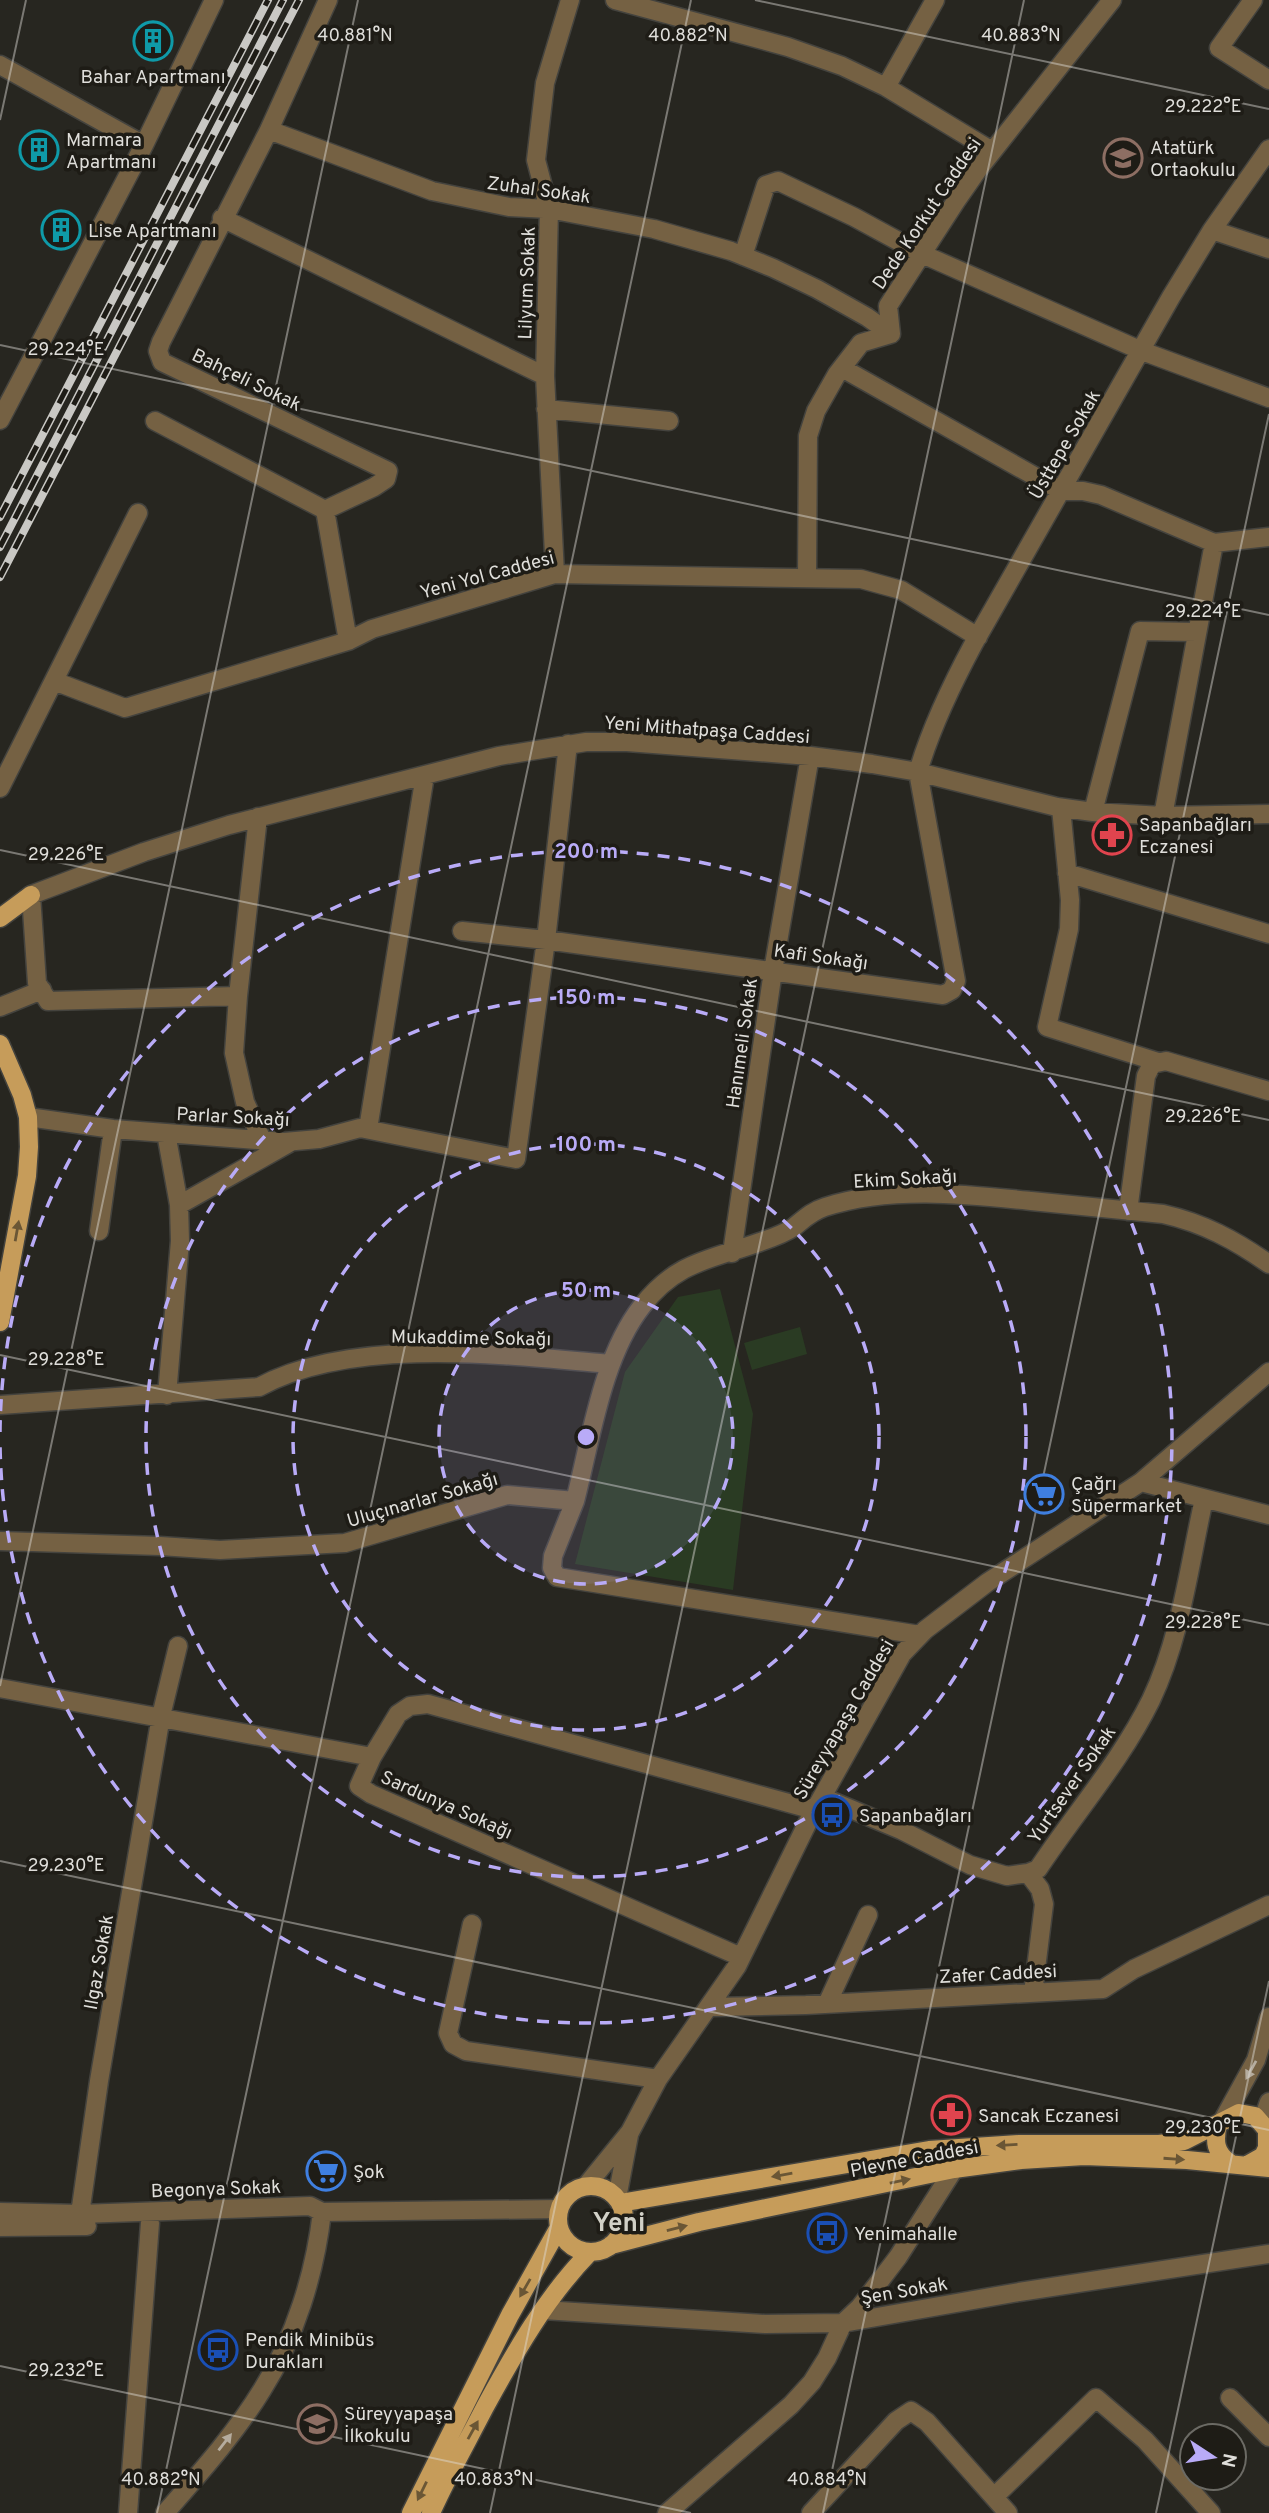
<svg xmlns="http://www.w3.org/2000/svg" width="1269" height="2513" font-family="Overpass,sans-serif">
<rect width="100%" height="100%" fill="#272620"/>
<path fill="#2a3b23" d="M720,1289l33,125 -20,176 -158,-26 50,-192 53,-75z
M800,1327l7,27 -55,16 -8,-27z"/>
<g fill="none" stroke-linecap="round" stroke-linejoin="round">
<g stroke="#44433e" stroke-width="21">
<path id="minor" d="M615,0l173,47 54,19 44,21 106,64
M1253,0l-34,48 50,32
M0,65l144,80
M886,87l49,-87
M269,130l59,-130
M222,218l323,158
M1212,230l57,19
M743,256l23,-71 12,-4 76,36 68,37 220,97 127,47
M842,368l219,123h22l18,4 113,48 55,-6
M546,409l123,12
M0,420l144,-275 70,-145
M155,421l170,89 23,131
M325,510l49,-23 12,-8 2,-8 -226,-109 -4,-11 3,-9 108,-212 163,61 77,16 40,2 105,20 77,22 42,17 44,21 50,28 24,17
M555,574l-10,-198 4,-167 -13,-49 9,-77 25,-83
M807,578l1,-142 8,-25 21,-37 24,-31 30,-9 -3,-28 68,-105 21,-30 135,-171
M54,681l71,27 223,-67 24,-12 183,-55 306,5 40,11 77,47
M0,788l138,-275
M1061,808l9,92 -1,29 -22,98 111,35
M1093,812l47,-181 56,1
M1163,816l51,-273
M258,817l-20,179 -4,57 11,49 17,38
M1067,873l202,61
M462,931l84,9 397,55 9,-5 4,-9 -38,-209c13,-45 34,-88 56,-129l197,-346 41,-67 57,-81
M238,996l-190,5 -11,-18 -6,-88 113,-43 85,-27 270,-69 87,-14h41l183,14 62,8 46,8 139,35 36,5 70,4 106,-2
M0,1007l42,-17
M28,1117l85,12 171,13 35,-3 41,-11 156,31 30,-219 22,-196
M368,1129l57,-354
M166,1133l13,72 1,36 -13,154
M179,1205l112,-63
M1128,1211l18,-135 6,-12 14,-3 103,30
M99,1231l14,-102
M732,1253l41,-282 37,-215
M0,1405l259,-18c94,-51 248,-32 351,-23
M1141,1482l128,33
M575,1501c16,-62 27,-144 67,-195 35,-45 68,-46 118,-64 12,-4 24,-8 34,-15 10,-8 18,-16 31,-20 65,-21 139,-13 206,-6 44,4 88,9 132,13 40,9 72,26 106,50
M0,1541l160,5 60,4 125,-7 162,-48 68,6 -22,55 -1,12 5,9 363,58
M0,1688l372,69 -13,29 12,8 370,163
M372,1757l26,-43 12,-8 18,-2 386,106
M822,1797l79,33 69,35 37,11 21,-3 10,-4c37,-56 83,-108 113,-169 30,-63 38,-134 53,-201
M1028,1873l12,16 4,15 -11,89
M472,1924l-24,109 5,11 13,7 192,28
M827,2004l41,-89
M711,2007l95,-2 297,-16 31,-20 135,-64
M1223,2120l33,-60 13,-43
M1262,2122l7,-20
M586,2186l44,-54 28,-53 79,-113 71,-144 94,-168 23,-24 63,-48 153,-100 128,-110
M617,2198l12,-63
M0,2212l80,2 230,-8 12,6 237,-3
M80,2214l19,-133 62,-365 17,-70
M0,2227l87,-1
M543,2310l222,14 78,-1 176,-31 250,-38
M1230,2398l39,39
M995,2496l101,-98 49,42 66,73
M128,2513l22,-290
M165,2513c34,-39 70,-79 97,-123 33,-52 53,-117 60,-178
M667,2513l124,-108 21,-23 15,-24 16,-35 17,-16 38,-50 56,-88
M811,2513l85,-92 15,-10 16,11 81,91"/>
</g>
<g stroke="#44433e" stroke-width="21">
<path id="major" d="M0,918l31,-23
M0,1044l22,51 6,22 1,30 -2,29 -27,146
M1218,2124c-4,17 -3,29 12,39
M558 2219a33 33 0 1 1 66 0a33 33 0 1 1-66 0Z
M620,2203l309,-53 90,-6h140l25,-3 55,-28 16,3 12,14v18l-4,8 -16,9
M611,2245l88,-23 255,-53 67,-9 63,-4 103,4 82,8
M411,2513l99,-198 48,-86
M431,2513c16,-36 36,-71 54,-106 30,-55 61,-110 105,-155"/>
</g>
<use href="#minor" stroke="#756143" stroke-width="18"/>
<use href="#major" stroke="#c69c5a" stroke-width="18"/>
<g stroke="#c9c8c4" stroke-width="8">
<path id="rail" d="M0,517l268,-517
M0,547l283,-547
M0,577l299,-577"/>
</g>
<use href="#rail" stroke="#1e1c16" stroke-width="5" stroke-dasharray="16" stroke-linecap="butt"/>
</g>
<defs><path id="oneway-solid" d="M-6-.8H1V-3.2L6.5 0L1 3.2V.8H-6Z" transform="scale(1.75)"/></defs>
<g fill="#6a5635">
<use href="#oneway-solid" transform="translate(17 1231) rotate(-80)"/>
<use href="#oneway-solid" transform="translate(1007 2145) rotate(177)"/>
<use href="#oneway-solid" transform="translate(1174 2159) rotate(4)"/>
<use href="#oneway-solid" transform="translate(782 2175) rotate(170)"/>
<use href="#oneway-solid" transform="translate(900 2181) rotate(-12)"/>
<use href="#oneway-solid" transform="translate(677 2228) rotate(-14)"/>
<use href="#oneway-solid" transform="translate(525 2288) rotate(120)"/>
<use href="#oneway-solid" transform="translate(473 2430) rotate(-61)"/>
<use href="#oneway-solid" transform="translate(422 2491) rotate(116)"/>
</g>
<g fill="#b5ac9e">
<use href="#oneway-solid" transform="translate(1251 2070) rotate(119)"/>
<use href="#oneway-solid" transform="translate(225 2442) rotate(-52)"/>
</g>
<path fill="none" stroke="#dfdeda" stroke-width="2" stroke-opacity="0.45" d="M755,0l514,109M0,120l26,-120M0,345l1269,270M0,850l1269,270M0,1355l1269,270M0,1686l358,-1686M0,1861l1269,269M0,2366l691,147M157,2513l534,-2513M490,2513l534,-2513M823,2513l446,-2099M1156,2513l113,-532"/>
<circle cx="586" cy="1437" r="147" fill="#b9abf7" fill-opacity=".12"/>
<g fill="none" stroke="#b9abf7" stroke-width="3.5" stroke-dasharray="12 9">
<circle cx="586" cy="1437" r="147"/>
<circle cx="586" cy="1437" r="293"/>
<circle cx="586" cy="1437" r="440"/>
<path d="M0 1432A586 586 0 1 1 0 1442"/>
</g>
<defs>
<g id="building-ring" transform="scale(2.0125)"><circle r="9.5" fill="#1e1c16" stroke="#0f9aa8" stroke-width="1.5"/><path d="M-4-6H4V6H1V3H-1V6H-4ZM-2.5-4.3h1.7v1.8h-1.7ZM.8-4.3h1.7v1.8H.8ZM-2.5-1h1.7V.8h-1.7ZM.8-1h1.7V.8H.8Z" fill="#0f9aa8"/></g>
<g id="school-ring" transform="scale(2.0125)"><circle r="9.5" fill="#1e1c16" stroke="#8d6e63" stroke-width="1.5"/><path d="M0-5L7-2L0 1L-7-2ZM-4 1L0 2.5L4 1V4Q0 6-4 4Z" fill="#8d6e63"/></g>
<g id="pharmacy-ring" transform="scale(2.0125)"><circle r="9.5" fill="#1e1c16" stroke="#e0444e" stroke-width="1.5"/><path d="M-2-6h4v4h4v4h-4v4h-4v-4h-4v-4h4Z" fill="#e0444e"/></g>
<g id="supermarket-ring" transform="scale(2.0125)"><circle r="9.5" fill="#1e1c16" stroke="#3f7fe0" stroke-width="1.5"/><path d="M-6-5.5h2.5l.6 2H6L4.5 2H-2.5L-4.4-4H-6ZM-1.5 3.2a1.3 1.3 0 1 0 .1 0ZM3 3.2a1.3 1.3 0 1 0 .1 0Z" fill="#3f7fe0"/></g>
<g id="bus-ring" transform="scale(2.0125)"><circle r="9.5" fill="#1e1c16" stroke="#1a4fb4" stroke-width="1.5"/><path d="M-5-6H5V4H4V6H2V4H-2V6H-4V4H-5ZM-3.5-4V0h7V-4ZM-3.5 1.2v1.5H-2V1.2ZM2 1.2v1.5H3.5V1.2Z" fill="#1a4fb4"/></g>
</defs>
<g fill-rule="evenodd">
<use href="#building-ring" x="153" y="41"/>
<use href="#building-ring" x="39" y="150"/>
<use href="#school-ring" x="1123" y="158"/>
<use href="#building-ring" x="61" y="230"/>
<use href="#pharmacy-ring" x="1112" y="835"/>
<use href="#supermarket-ring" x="1044" y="1494"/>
<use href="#bus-ring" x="832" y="1815"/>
<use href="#pharmacy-ring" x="951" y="2115"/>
<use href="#supermarket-ring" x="326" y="2171"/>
<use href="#bus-ring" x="827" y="2233"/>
<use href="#bus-ring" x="218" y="2350"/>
<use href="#school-ring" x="317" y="2424"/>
</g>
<g text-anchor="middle" stroke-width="7" stroke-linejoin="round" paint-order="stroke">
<g font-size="19" fill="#dfdeda" stroke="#1e1c16" text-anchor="start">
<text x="153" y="83" text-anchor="middle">Bahar Apartmanı</text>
<text x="66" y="146">Marmara<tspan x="66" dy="22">Apartmanı</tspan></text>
<text x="1150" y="154">Atatürk<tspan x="1150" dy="22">Ortaokulu</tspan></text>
<text x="88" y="237">Lise Apartmanı</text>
<text x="1139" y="831">Sapanbağları<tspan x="1139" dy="22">Eczanesi</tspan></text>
<text x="1071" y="1490">Çağrı<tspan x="1071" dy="22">Süpermarket</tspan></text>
<text x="859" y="1822">Sapanbağları</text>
<text x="978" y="2122">Sancak Eczanesi</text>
<text x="353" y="2178">Şok</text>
<text x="854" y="2240">Yenimahalle</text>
<text x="245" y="2346">Pendik Minibüs<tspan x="245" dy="22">Durakları</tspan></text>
<text x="344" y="2420">Süreyyapaşa<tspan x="344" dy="22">İlkokulu</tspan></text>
</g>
<g font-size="19" fill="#dfdeda" stroke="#1e1c16">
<text transform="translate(539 189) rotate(8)" y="7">Zuhal Sokak</text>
<text transform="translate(926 213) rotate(-56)" y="7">Dede Korkut Caddesi</text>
<text transform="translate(526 283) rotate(-88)" y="7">Lilyum Sokak</text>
<text transform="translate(247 379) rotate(26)" y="7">Bahçeli Sokak</text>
<text transform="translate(1064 444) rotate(-60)" y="7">Üsttepe Sokak</text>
<text transform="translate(487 574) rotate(-15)" y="7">Yeni Yol Caddesi</text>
<text transform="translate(707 729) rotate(4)" y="7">Yeni Mithatpaşa Caddesi</text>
<text transform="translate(821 956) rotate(8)" y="7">Kafi Sokağı</text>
<text transform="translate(741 1043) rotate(-82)" y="7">Hanımeli Sokak</text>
<text transform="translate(233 1116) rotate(3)" y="7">Parlar Sokağı</text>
<text transform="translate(905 1178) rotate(-3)" y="7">Ekim Sokağı</text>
<text transform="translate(471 1337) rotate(1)" y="7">Mukaddime Sokağı</text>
<text transform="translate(422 1499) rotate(-16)" y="7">Uluçınarlar Sokağı</text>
<text transform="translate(843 1719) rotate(-60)" y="7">Süreyyapaşa Caddesi</text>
<text transform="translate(1071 1784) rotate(-55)" y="7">Yurtsever Sokak</text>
<text transform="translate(447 1804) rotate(24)" y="7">Sardunya Sokağı</text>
<text transform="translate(98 1962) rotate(-80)" y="7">Ilgaz Sokak</text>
<text transform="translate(998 1973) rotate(-3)" y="7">Zafer Caddesi</text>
<text transform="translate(914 2158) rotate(-11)" y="7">Plevne Caddesi</text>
<text transform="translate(216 2188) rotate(-2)" y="7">Begonya Sokak</text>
<text transform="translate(904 2290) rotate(-10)" y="7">Şen Sokak</text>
</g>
<g font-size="26" font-weight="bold" fill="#d1d0c7" stroke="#1e1c16">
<text x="619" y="2231">Yeni</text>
</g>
</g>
<g font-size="18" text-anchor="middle" fill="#dfdeda" stroke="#1e1c16" stroke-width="7" stroke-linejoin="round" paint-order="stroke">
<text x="355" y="41">40.881°N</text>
<text x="688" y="41">40.882°N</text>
<text x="1021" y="41">40.883°N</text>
<text x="1203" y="112">29.222°E</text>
<text x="66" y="355">29.224°E</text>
<text x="1203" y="617">29.224°E</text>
<text x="66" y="860">29.226°E</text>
<text x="1203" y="1122">29.226°E</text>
<text x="66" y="1365">29.228°E</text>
<text x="1203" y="1628">29.228°E</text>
<text x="66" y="1871">29.230°E</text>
<text x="1203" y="2133">29.230°E</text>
<text x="66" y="2376">29.232°E</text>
<text x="161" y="2485">40.882°N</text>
<text x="494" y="2485">40.883°N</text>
<text x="827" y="2485">40.884°N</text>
</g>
<circle cx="586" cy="1437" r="10" fill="#b9abf7" stroke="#1e1c16" stroke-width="3.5"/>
<g font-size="21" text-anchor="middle" font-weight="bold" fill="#b9abf7" stroke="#1e1c16" stroke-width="7" stroke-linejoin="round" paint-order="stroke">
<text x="586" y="858">200 m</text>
<text x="586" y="1004">150 m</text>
<text x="586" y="1151">100 m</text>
<text x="586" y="1297">50 m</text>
</g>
<g transform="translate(1213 2457) rotate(102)"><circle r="33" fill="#1e1c16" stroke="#6b6a64" stroke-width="2"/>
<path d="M0-5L12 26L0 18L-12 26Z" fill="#b9abf7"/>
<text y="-10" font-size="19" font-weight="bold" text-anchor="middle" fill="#dfdeda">N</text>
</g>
</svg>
